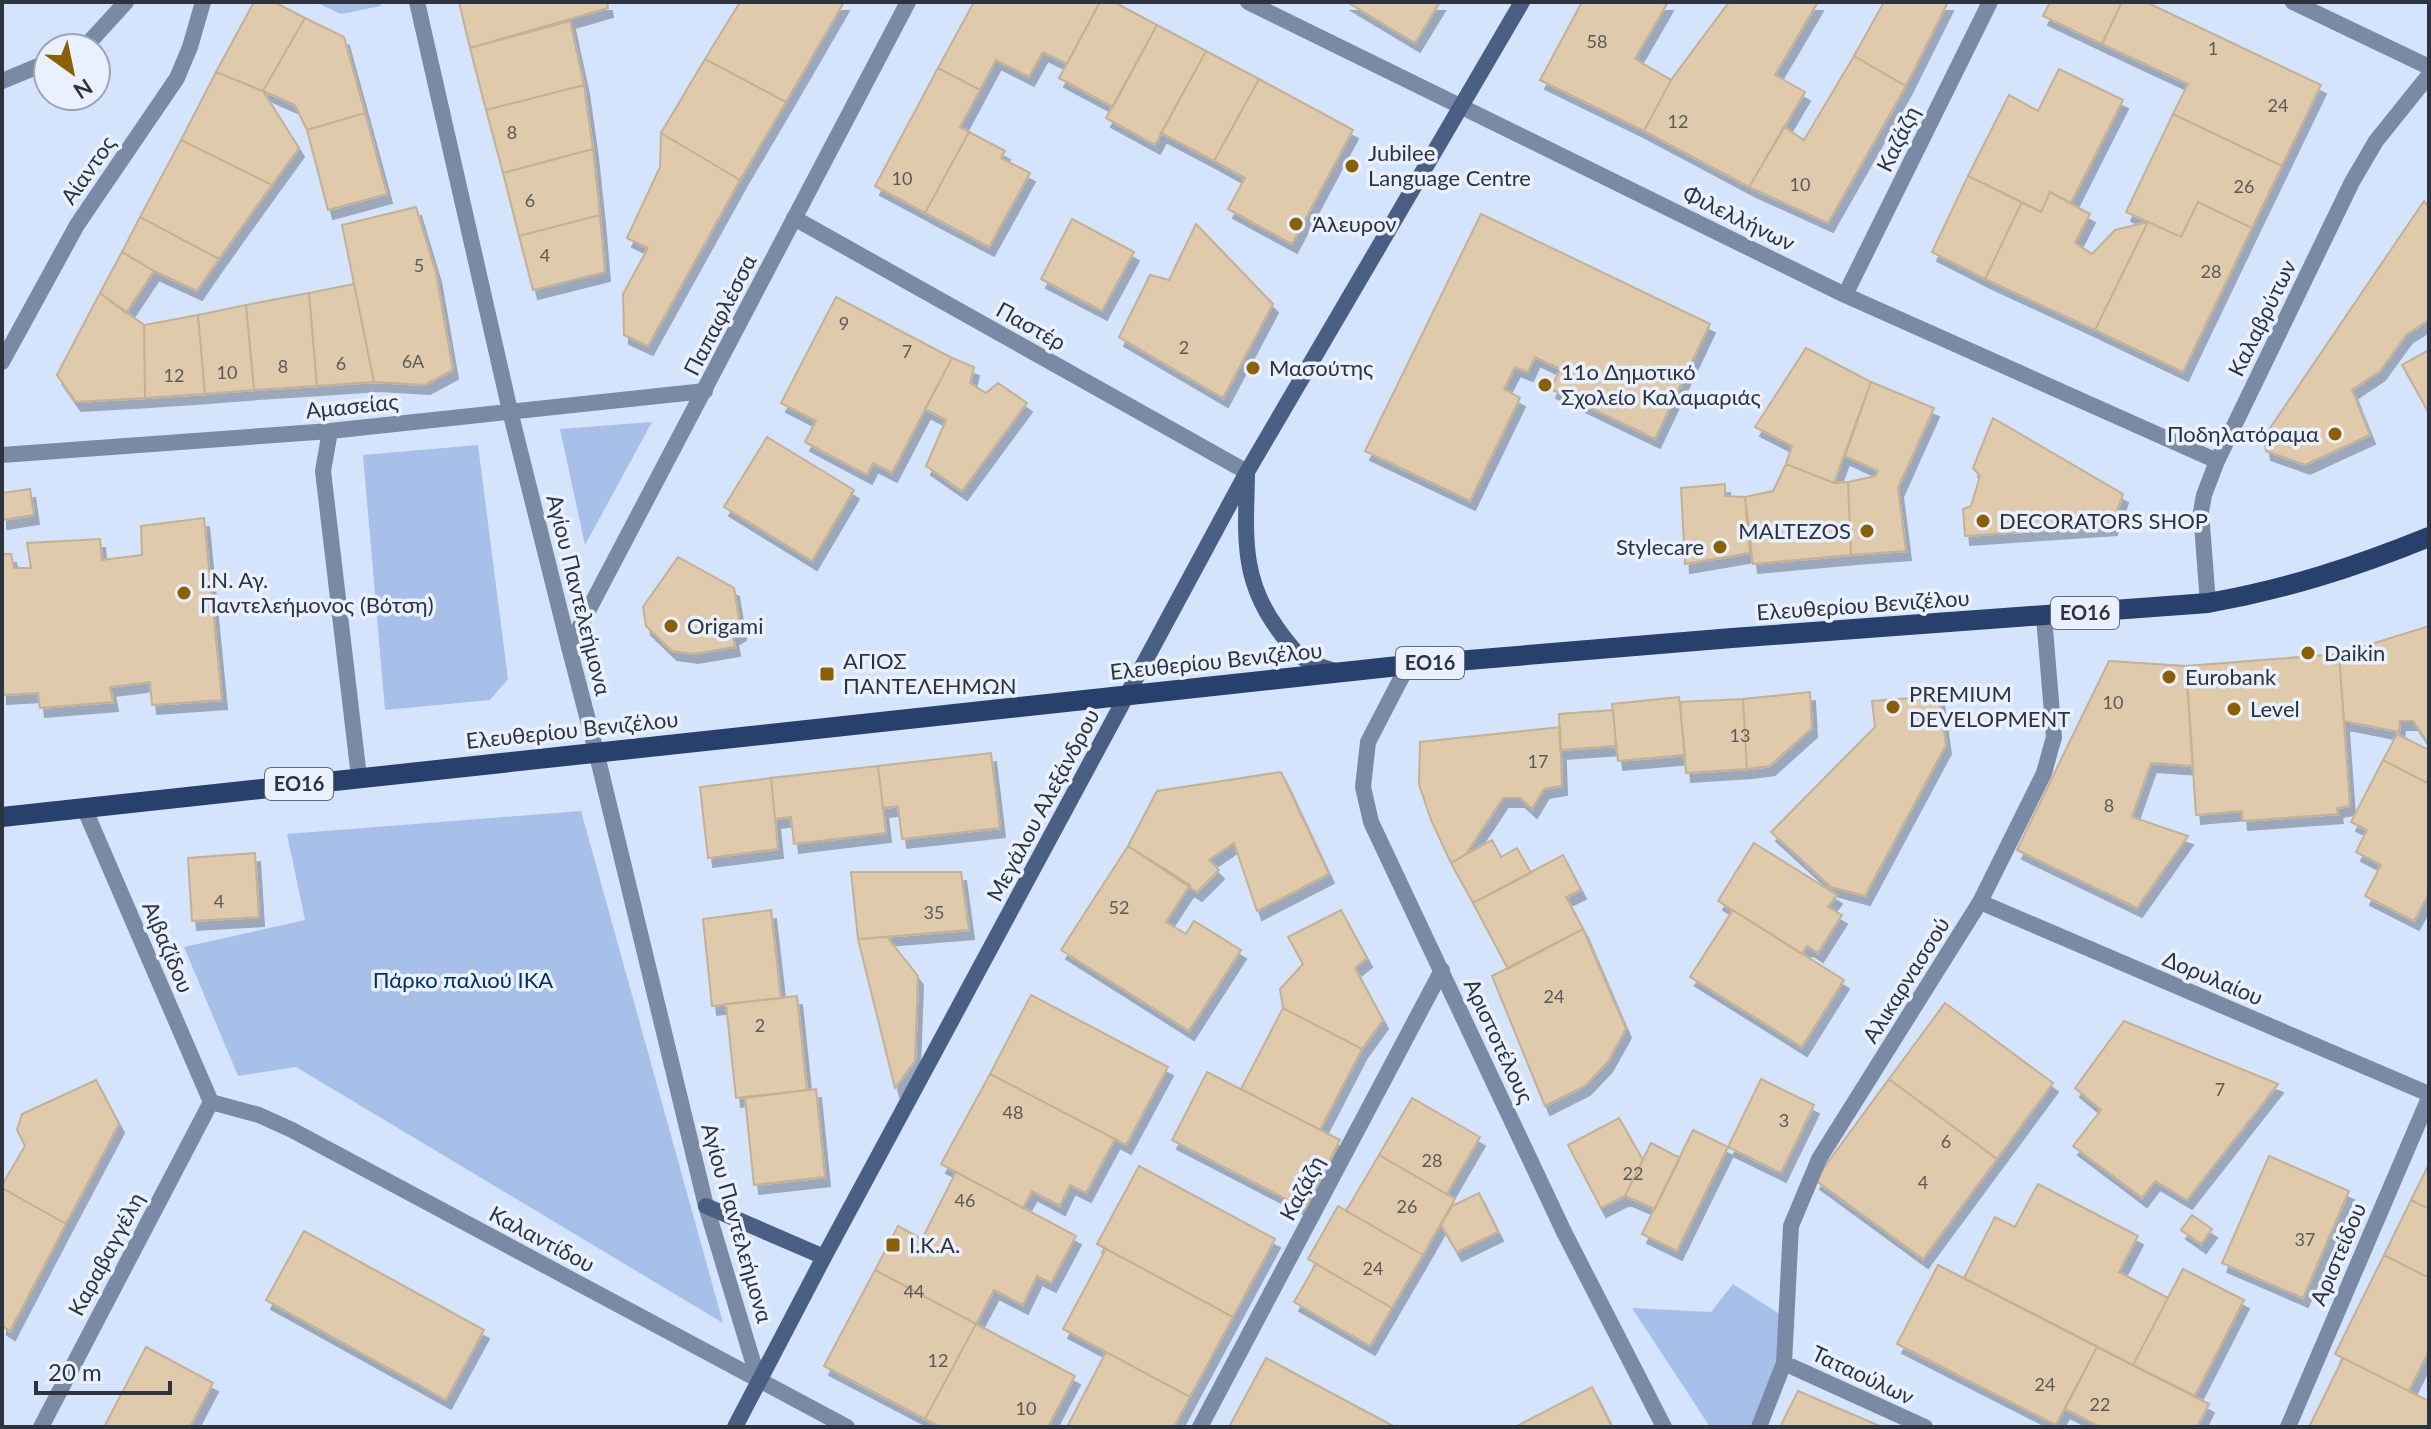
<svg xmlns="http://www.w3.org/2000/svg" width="2431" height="1429" font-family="Lato,sans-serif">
<defs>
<filter id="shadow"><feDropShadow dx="5" dy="9" stdDeviation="0" flood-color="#0004"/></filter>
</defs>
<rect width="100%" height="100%" fill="#d4e4fd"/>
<path fill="#a6c0ea" d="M315,2h65l1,4 -40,8z
M652,422l-67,123 -25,-116z
M478,445l30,234 -18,21 -105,10 -22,-255z
M581,811l142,512 -427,-256 -58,9 -54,-129 121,-27 -18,-86z
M1733,1284l62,40 -43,103h-42l-78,-119 79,4z"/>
<path fill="#dfcaab" stroke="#c5b192" stroke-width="2" filter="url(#shadow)" d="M254,2h20l31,16 -42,73 -47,-19z
M459,2h148l1,6 -138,40z
M740,2h104l-58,100 -81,-43z
M974,2h126l-33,62 -24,-12 -14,25 -33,-17 -16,30 -42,-22z
M1100,2h14l43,23 -44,82 -54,-29z
M1347,2h93l-25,41z
M1582,2h86l-33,57 36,21 -27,51 -104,-51z
M1729,2h89l-43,73 30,17 -56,95 -105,-56 27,-51z
M1884,2h64l-42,84 -52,-30z
M2050,2h72l-20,42 -59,-28z
M2122,2h24l175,83 -39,81 -109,-52 15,-30 -86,-40z
M305,18l39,19 21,76 -58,17 -12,-25 -32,-14z
M570,21l14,64 -98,25 -16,-62z
M1157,25l49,26 -51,94 -49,-27z
M1206,51l53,28 -45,82 -53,-28z
M1854,56l52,30 -78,137 -79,-36 35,-60 20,13z
M705,59l81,43 -46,78 -79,-47z
M938,68l42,22 -20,37 9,5 -44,81 -50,-27z
M2059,69l64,31 -52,103 -21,-11 -9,20 -73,-36 41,-81 29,16z
M216,72l47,19 36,57 -27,37 -91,-45z
M1259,79l94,51 -61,114 -64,-35 17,-31 -31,-17z
M584,85l9,64 -90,24 -17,-63z
M365,113l22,81 -59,16 -21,-80z
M2173,114l109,52 -30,62 -54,-26 -17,35 -55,-25z
M969,132l36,19 -4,7 29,15 -41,74 -64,-34z
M661,133l79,47 -92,166 -24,-11 -1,-41 25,-46 -21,-10 33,-71z
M181,140l91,45 -53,74 -79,-42z
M593,149l7,66 -81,21 -16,-63z
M1968,176l54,26 -37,77 -53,-27z
M2050,192l40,22 -15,29 17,11 23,-24 33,-8 -53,108 -110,-51 37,-77 19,10z
M2424,201l5,7v112l-22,14 -27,37 -28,19 18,45 -65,30 -39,-14 -2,-14z
M2198,202l54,26 -69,144 -88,-42 53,-108 33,15z
M416,207l20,66 17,97 -28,15 -51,-3 -32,-157z
M1481,214l229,110 -55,115 -104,-50 9,-20 -25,-12 -7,15 -13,-5 -11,22 16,9 -50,103 -105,-50z
M600,215l5,57 -72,18 -14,-54z
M140,217l79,42 -22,32 -43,-20 -32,-19z
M1072,219l62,33 -32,59 -61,-32z
M1196,224l77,80 -50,94 -104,-61 31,-62 19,5z
M122,252l32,19 -28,42 -26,-20z
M354,284l20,98 -57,4 -8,-93z
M100,293l44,32 1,73 -69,4 -19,-27z
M309,293l8,93 -63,4 -8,-85z
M836,297l116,61 -60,115 -19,-10 -6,12 -62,-33 11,-21 -35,-18z
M246,305l8,85 -49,4 -7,-79z
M198,315l7,79 -60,4 -1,-73z
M1806,348l65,34 -37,101 -48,-19 6,-18 -37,-19z
M2429,350v63l-27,-48z
M952,358l22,9 -4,16 16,10 12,-10 29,20 -65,88 -36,-25 20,-46 -21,-11z
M1871,382l63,26 -36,80 8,63 -55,4 -3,-73 28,-6 2,-5 -33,-15z
M1993,418l130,76 -11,32 -147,10 -2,-27 8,-3 9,-30 -7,-8z
M767,437l87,53 -42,71 -88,-54z
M1786,464l48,19 14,-1 3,73 -98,9 -8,-67 28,-6z
M1725,484v12l20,1 5,56 -65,11 -4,-76z
M30,489l4,26 -32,5v-27z
M204,518l18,182 -70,5 -2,-23 -40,5 3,15 -73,6 -2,-15 -36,2v-141h9l3,14h17l-4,-25 73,-4 2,21 40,-5 -1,-29z
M678,557l56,31 7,43 -8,5 2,11 -42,7 -21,-3 -26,-25 -3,-19z
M2429,626v115l-3,-1 -13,-19h-13l-1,11 -55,-11 -5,-67z
M2339,654l11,152 -13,2 1,6 -95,7 -1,-10 -46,4 -10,-149z
M2109,661l77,5 7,100 -42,-3 -19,54 56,19 -51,72 -120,-58z
M1810,692l2,36 -42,38 -23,3 -4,-70z
M1939,696l7,49 -81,151 -34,-9 -60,-55 104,-105 -3,-26z
M1679,697l6,58 -67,6 -6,-57z
M1743,699l4,70 -61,4 -6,-71z
M1613,710l3,36 -56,4 -1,-36z
M1560,727l2,59 -18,3 -12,20 -12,-11h-17l-37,56 -15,9 -20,-43 -12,-36 1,-42z
M2397,734l32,16v34l-46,-24z
M991,753l9,75 -98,11 -4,-33 -15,2 -5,-42z
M2383,760l46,24v109l-15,28 -49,-25 16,-31 -25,-13 11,-22 -16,-8z
M878,766l8,67 -92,11 -3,-27 -16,2 -4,-41z
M1281,772l48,102 -72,37 -23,-68 -25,17 10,10 -22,22 -69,-46 29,-55z
M771,778l7,71 -70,9 -8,-71z
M1492,840l9,17 16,-9 14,25 -58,30 -22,-40z
M1754,843l83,52 -9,12 14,8 -24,38 -11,-7 -5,8 -84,-53z
M1128,846l62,39 -24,37 20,12 8,-13 47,29 -52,81 -128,-81z
M255,853l4,64 -67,4 -4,-63z
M1563,855l18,35 -15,7 17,32 -75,40 -35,-66z
M851,872h110l8,58 -111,9z
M771,910l10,88 -69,8 -9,-87z
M1341,910l26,48 -12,10 28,52 -21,29 -79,-41 -3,-19 23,-25 -15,-27z
M1733,910l111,70 -42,67 -112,-70z
M1583,929l43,100 -19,34 -22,23 -40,20 -53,-130z
M887,937l31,39 -3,85 -20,27 -37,-149z
M1031,995l137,72 -42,78 -136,-71z
M797,996l10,94 -71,8 -10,-94z
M1945,1003l108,80 -56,76 -108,-80z
M1283,1008l79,41 -42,81 -79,-41z
M2124,1021l154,63 -91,116 -32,-19 -13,17 -69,-52 28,-36 -26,-22z
M1207,1072l133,68 -35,69 -133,-69z
M990,1074l125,65 -29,54 -16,-8 -10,21 -28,-15 -9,17 -82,-44z
M1761,1079l53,26 -33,68 -53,-26z
M1889,1079l108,80 -74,100 -108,-79z
M96,1080l23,44 -53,100 -64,-36v-3l23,-39 -8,-16 5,-16z
M816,1089l9,88 -71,8 -9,-87z
M1412,1098l68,39 -33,57 -68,-39z
M1619,1118l24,42 -18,36 -24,12 -33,-63z
M1693,1130l35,17 -51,104 -35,-17z
M1651,1143l29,15 -25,51 -30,-13z
M1379,1155l76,44 -32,56 -77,-44z
M2269,1156l80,35 -46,107 -81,-35z
M2429,1164v45l-18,-9z
M1139,1166l136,73 -42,78 -136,-73z
M956,1172l120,64 -25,47 -14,-7 -14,29 -29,-15 -18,34 -101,-54 23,-44 24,13z
M2038,1184l100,52 -19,36 49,26 -35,67 -169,-87 31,-61 20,10z
M2,1188l64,36 -56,107 -8,-5z
M1479,1193l19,39 -41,20 -16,-27 11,-19z
M2411,1200l18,9v69l-45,-23z
M1338,1206l85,49 -31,53 -84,-49z
M2192,1215l20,14 -11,15 -20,-14z
M304,1231l180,99 -38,70 -180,-100z
M1106,1249l127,68 -43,80 -127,-68z
M2384,1255l45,23v72l-20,41 -74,-37z
M1316,1264l76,44 -22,38 -76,-44z
M1938,1265l159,82 -41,78 -159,-81z
M2183,1269l61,31 -49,96 -62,-31z
M875,1270l101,54 -51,95 -101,-53z
M976,1324l99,52 -27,51h-108l-15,-8z
M146,1347l67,36 -23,44h-86z
M2097,1347l112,57 -12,23h-97l-35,-18z
M1106,1352l84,45 -16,30h-107z
M1266,1358l129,69h-166z
M2343,1358l86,43v26h-120z
M1592,1387l20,40 -95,-1z
M1798,1391l84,36h-102z"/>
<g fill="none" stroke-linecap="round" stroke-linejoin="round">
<path stroke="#7a8aa4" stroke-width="16" d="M84,48l42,-46
M2,81l46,-19
M330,431l-7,40 36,306"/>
<path stroke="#7a8aa4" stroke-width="16" d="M417,2l93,409 59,236
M1248,2l597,293 372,166
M2293,2l136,65
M794,218l453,254
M1845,295l145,-293
M2,362l75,-137 100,-147 13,-31 13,-45
M2,455l328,-24 375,-40
M2208,603l-7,-91 3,-17 13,-34 135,-279 24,-41 53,-66
M1408,665l-40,77 -5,45 8,35 193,410 100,195
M596,751l110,455 53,176
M85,810l126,292
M1980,902l449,192
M211,1102l48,13 33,15 555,297
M1784,1363l141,64
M41,1427l170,-325
M1200,1427l242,-457
M1759,1427l25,-64 7,-137 28,-67 161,-257 64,-129 10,-36 -10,-120
M2288,1427l141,-329"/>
<path stroke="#7a8aa4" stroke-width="16" d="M596,751l-27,-104 339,-645"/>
<path stroke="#495f84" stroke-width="16" d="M1247,474c-1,59 -7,103 30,154 20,28 25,34 58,43
M706,1206l118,51
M735,1427l89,-170 423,-785 275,-470"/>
<path stroke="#27416c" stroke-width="20" d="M2,817l1406,-152 324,-27 476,-35c79,-14 147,-36 221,-66"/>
</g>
<g fill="#8a6001" stroke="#e9f1fe" stroke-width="3">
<circle cx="1352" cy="166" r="8"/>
<circle cx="1296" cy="224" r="8"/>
<circle cx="1253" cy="368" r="8"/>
<circle cx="1545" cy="385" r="8"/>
<circle cx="2335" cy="434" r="8"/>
<circle cx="1983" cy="521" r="8"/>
<circle cx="1867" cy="531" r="8"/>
<circle cx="1720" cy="547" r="8"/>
<circle cx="184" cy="593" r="8"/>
<circle cx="671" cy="626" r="8"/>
<circle cx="2308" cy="653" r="8"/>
<rect x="819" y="666" width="16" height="16" rx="4"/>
<circle cx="2169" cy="677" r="8"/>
<circle cx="1893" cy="707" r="8"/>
<circle cx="2234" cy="709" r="8"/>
<rect x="885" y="1237" width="16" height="16" rx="4"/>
</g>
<g text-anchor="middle" stroke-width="7" stroke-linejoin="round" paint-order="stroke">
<g font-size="18" fill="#5a5a5b">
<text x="1597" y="48">58</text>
<text x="2213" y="55">1</text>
<text x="2278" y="112">24</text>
<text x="1678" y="128">12</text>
<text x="512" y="139">8</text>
<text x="902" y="185">10</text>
<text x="1800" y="191">10</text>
<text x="2244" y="193">26</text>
<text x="530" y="207">6</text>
<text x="545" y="262">4</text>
<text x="419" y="272">5</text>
<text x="2211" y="278">28</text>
<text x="844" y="330">9</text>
<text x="1184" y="354">2</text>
<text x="907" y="358">7</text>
<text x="413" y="368">6Α</text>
<text x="341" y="370">6</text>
<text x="283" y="373">8</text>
<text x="227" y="379">10</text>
<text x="174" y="382">12</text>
<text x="2113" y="709">10</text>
<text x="1740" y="742">13</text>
<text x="1538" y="768">17</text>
<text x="2109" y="812">8</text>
<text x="219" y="908">4</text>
<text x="1119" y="914">52</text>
<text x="934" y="919">35</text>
<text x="1554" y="1003">24</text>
<text x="760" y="1032">2</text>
<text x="2220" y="1096">7</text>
<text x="1013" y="1119">48</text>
<text x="1784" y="1127">3</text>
<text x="1946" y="1148">6</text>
<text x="1432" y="1167">28</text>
<text x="1633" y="1180">22</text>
<text x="1923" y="1189">4</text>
<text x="965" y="1207">46</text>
<text x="1407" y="1213">26</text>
<text x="2305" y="1246">37</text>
<text x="1373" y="1275">24</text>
<text x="914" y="1298">44</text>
<text x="938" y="1367">12</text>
<text x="2045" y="1391">24</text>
<text x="2100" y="1411">22</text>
<text x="1026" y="1415">10</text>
</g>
<g fill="#e9f1fe" stroke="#656d79" stroke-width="2">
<rect x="2051" y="597" width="68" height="32" rx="6"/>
<rect x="1396" y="647" width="68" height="32" rx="6"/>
<rect x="265" y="768" width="68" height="32" rx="6"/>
</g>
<g font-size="20" font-weight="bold" fill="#2d3440">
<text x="2085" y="620">ΕΟ16</text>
<text x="1430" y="670">ΕΟ16</text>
<text x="299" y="791">ΕΟ16</text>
</g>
<g font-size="22" fill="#2d3440" stroke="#e9f1fe">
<text transform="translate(1898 139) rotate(-64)" y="8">Καζάζη</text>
<text transform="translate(88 170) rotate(-55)" y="8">Αίαντος</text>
<text transform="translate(1739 218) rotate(26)" y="8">Φιλελλήνων</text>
<text transform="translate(720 315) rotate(-63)" y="8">Παπαφλέσσα</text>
<text transform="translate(2262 318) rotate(-64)" y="8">Καλαβρύτων</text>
<text transform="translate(1031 326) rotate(29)" y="8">Παστέρ</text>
<text transform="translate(352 406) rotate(-6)" y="8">Αμασείας</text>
<text transform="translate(579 595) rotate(76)" y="8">Αγίου Παντελεήμονα</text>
<text transform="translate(1863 605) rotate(-4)" y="8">Ελευθερίου Βενιζέλου</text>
<text transform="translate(1216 661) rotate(-6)" y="8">Ελευθερίου Βενιζέλου</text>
<text transform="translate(572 730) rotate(-6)" y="8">Ελευθερίου Βενιζέλου</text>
<text transform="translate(1043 805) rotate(-62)" y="8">Μεγάλου Αλεξάνδρου</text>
<text transform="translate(168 947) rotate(67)" y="8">Αιβαζίδου</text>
<text transform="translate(2213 978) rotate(23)" y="8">Δορυλαίου</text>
<text transform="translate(1906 980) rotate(-58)" y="8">Αλικαρνασσού</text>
<text transform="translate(1499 1041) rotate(65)" y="8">Αριστοτέλους</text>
<text transform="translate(1302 1188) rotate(-62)" y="8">Καζάζη</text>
<text transform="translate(737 1223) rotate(74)" y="8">Αγίου Παντελεήμονα</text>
<text transform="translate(542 1239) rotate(28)" y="8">Καλαντίδου</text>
<text transform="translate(106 1254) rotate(-62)" y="8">Καραβαγγέλη</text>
<text transform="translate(2338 1254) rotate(-67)" y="8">Αριστείδου</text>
<text transform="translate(1863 1375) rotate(25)" y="8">Ταταούλων</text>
</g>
<g font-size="22" fill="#2d3440" stroke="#e9f1fe" text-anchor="start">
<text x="1368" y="161">Jubilee<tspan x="1368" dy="25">Language Centre</tspan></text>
<text x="1312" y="232">Άλευρον</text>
<text x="1269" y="376">Μασούτης</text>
<text x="1561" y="380">11ο Δημοτικό<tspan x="1561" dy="25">Σχολείο Καλαμαριάς</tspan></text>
<text x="2319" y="442" text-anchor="end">Ποδηλατόραμα</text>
<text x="1999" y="529">DECORATORS SHOP</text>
<text x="1851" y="539" text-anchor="end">MALTEZOS</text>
<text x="1704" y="555" text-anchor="end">Stylecare</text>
<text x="200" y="588">Ι.Ν. Αγ.<tspan x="200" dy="25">Παντελεήμονος (Βότση)</tspan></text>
<text x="687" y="634">Origami</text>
<text x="2324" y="661">Daikin</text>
<text x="843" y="669">ΑΓΙΟΣ<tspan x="843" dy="25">ΠΑΝΤΕΛΕΗΜΩΝ</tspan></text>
<text x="2185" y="685">Eurobank</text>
<text x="1909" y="702">PREMIUM<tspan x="1909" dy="25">DEVELOPMENT</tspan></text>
<text x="2250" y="717">Level</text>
<text x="909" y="1253">Ι.Κ.Α.</text>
</g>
<g font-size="22" fill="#022e71" stroke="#e9f1fe">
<text x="463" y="988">Πάρκο παλιού ΙΚΑ</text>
</g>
</g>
<rect width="2431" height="1429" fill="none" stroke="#2d3440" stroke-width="8"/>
<g transform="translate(72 72) rotate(147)"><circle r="38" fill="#e9f1fe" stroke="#9ea5b2" stroke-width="2"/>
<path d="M0-6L14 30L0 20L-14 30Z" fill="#8a6001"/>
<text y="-12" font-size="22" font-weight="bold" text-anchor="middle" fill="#2d3440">N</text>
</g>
<path d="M36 1381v12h134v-12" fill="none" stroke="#2d3440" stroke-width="4"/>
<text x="48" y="1381" font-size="24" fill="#2d3440" stroke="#e9f1fe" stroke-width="6" paint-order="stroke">20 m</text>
</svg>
